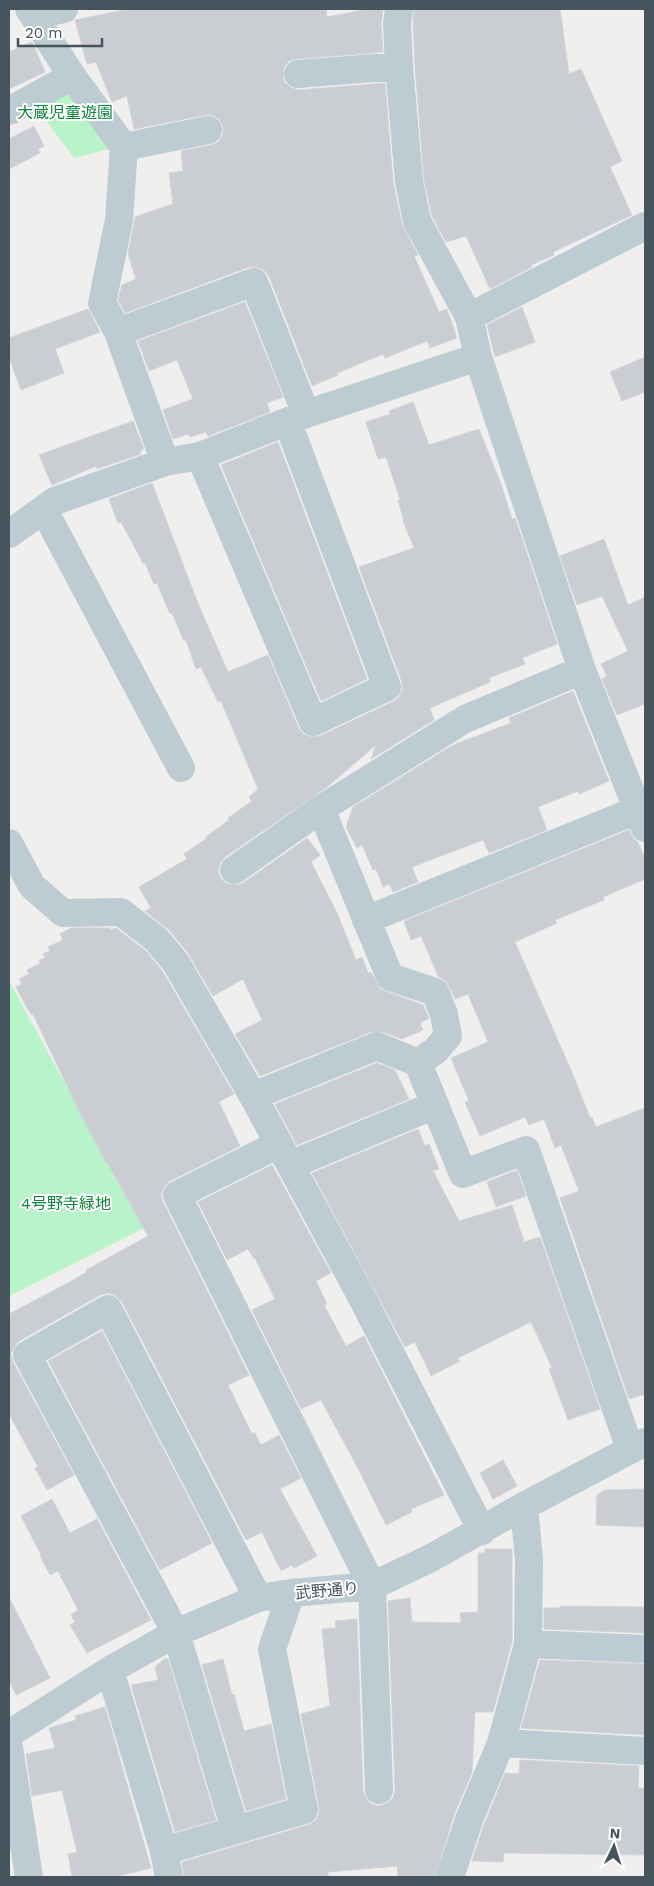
<svg xmlns="http://www.w3.org/2000/svg" width="654" height="1886" font-family="'Work Sans','Noto Sans JP',sans-serif">
<rect width="100%" height="100%" fill="#f1eeee"/>
<path fill="#b8f3c9" d="M70,83l43,65 -39,10 -40,-54z
M9,981l135,247 -135,68z"/>
<path fill="#caced3" stroke="#d1d5da" d="M129,9h197l1,8 42,-8h14l-2,16 2,27 -87,7 -7,2 -5,6 -1,9 2,7 7,5 7,2 86,-7 8,99 9,42 16,31 -4,1 25,56 8,-3 10,29 -27,10 -3,-7 -42,17 -2,-4 -46,19 1,2 -26,11 -43,-110 -5,-6 -7,-3h-8l-124,46 -7,-13 4,-15 14,-6 -8,-25 7,-37 38,-13 -4,-31 14,-2 -2,-20 30,-6 7,-3 5,-7v-8l-4,-8 -7,-4h-7l-71,14 -7,-33 -15,6 -16,-40 -9,2 -12,-44z
M414,9h146l9,65 12,-5 41,92 -12,6 22,48 -79,37 1,3 -23,10 1,2 -42,22 -24,-53 -20,6 -14,-26 -8,-37 -9,-114 -2,-40z
M32,42l13,30 -36,17v-37z
M34,126l10,20 -6,3 2,4 -31,16v-30z
M245,302l38,95 -16,6 3,9 -62,24 -2,-4 -16,5 -2,-3 -15,5 -10,-29 30,-11 -16,-39 -28,11 -11,-30z
M522,307l13,35 -40,15 -8,-32z
M88,309l12,23 -45,17 9,24 -43,17 -12,-33v-19z
M645,357v35l-23,9 -12,-29z
M413,402l16,43 50,-16 22,55 11,35 3,-1 42,126 -35,14 3,6 -36,14 1,4 -60,26 4,12 -63,39 5,-14 -50,43 -101,69 -5,6 -2,8 3,8 6,5 9,1 7,-2 64,-45 13,17 -9,7 26,51 19,47 6,-3 6,16 3,-1 9,17 43,16 6,13 -9,5 3,7 -21,9 -19,-7h-12l-111,44 -25,-42 27,-14 -19,-41 -30,17 -25,-43 -19,-23 -24,-19 6,-3 -12,-21 48,-28 -3,-5 23,-16 -1,-1 23,-17 -1,-2 24,-17 -3,-4 9,-8 -37,-88 -3,1 -17,-35 -5,2 -10,-29 -2,1 -12,-28 -2,1 -13,-31 -3,1 -9,-21h-2l-22,-41 -3,1 -9,-24 43,-16 47,123 29,66 40,-17 31,74 4,5 8,3 9,-1 74,-35 5,-4 3,-7v-8l-43,-115 55,-19 -11,-27h1l-6,-21 2,-1 -14,-42 -8,2 -12,-37 24,-8 -1,-3z
M133,421l11,28 -4,2 1,3 -44,15 -1,-3 -44,19 -13,-30z
M278,442l89,237 -46,22 -100,-236z
M604,539l24,66 17,-8v107l-28,11 -15,-36 5,-3 -6,-12 27,-13 -26,-55 -25,9 -17,-49z
M573,691l36,90 -30,13 -1,-3 -40,16 9,23 -58,23 -6,-13 -71,27 6,15 -25,10 -4,-8 -6,3 -7,-18 -3,1 -11,-25 -5,3 -11,-21 7,-20 100,-62 58,-22 -2,-5z
M629,830l6,10 3,2 7,17v20l-42,18 1,3 -49,20 2,3 -42,19 59,135 16,41 2,-1 4,10 49,-19v286l-16,5 -69,-201 19,-7 -18,-46 -6,3 -11,-29 -15,6 -4,-8 -45,19 -15,-34 4,-1 -18,-43 37,-16 -20,-48 -13,5 -9,-18 -8,-5 -17,-40 -10,4 -7,-19z
M71,928h39l1,2 5,-2 30,23 17,21 71,122 -15,8 21,44 -70,35 -6,6 -3,8 2,7 86,173 -21,10 24,49 2,-2 7,13 18,-10 22,43 -21,11 37,67 -23,12 -2,-3 -11,6 -19,-39 -16,8 -124,-238 -6,-6 -8,-3 -8,2 -81,46 -5,6 -3,7 2,8 61,113 -27,15 -12,-22 3,-1 -29,-53v-100l57,-30 21,-12 -1,-2 62,-34 -41,-74 -1,1 -27,-52 -46,-97 -1,1 -4,-5 -12,-23 6,-3 -3,-5 10,-5 -2,-4 13,-7 -1,-3 6,-2 -2,-4 7,-3 -2,-4 15,-7 -3,-6z
M377,1063l18,7 14,29 -112,46 -22,-41z
M418,1129l7,17 4,-2 10,25 -6,2 26,50 53,-16 12,37 16,-5 60,172 -32,11 -19,-51 3,-1 -21,-46 -63,31 -10,5 2,3 -29,15 -16,-34 -10,5 -93,-174z
M272,1165l59,108 -15,8 11,23 -3,1 22,41 18,-10 80,159 -33,14 1,3 -26,13 -26,-53 -39,-72 -20,9 -49,-99 23,-11 -20,-41 -1,1 -6,-10 -21,11 -29,-58z
M517,1170l9,26 -30,11 -9,-25z
M102,1331l110,212 -52,27 -112,-209z
M503,1460l14,26 -24,13 -13,-26z
M645,1489v38l-49,-2 1,-30 8,-5z
M52,1499l18,34 27,-14 54,101 -64,33 -17,-28 5,-3 -4,-7 7,-5 -20,-39 -8,4 -10,-19 1,-1 -20,-39z
M485,1549h27v93l-19,70h-18l-3,60 -18,43 -19,62h-37l-1,-11 -69,6v5h-144l-2,-15 126,-37 7,-4 4,-6v-8l-18,-93 29,-8 -8,-77 14,-1 -1,-7 22,-2 6,172 3,7 5,6 8,2 8,-3 6,-5 2,-9 -7,-188 22,-3 2,24 49,1 -1,-10 18,-1v-59h7z
M9,1597l41,81 -34,17 -7,-15z
M560,1606l85,1v26l-101,-4v-21h16z
M165,1658l3,1 48,161 -41,12 -44,-147 27,-5 -3,-13z
M223,1659l9,36 2,-1 10,37 27,-7 15,75 -40,12 -44,-146z
M540,1660l105,4v71l-124,-7z
M105,1707l46,161 -37,9h-42l-4,-23 9,-2 -15,-62 -30,6 -6,-42 29,-6 -6,-20 27,-8 -1,-4z
M520,1760l119,6 -1,22h7v67l-141,-2 -1,9 -31,-1 12,-36 21,-52 14,1z"/>
<g fill="none" stroke-linecap="round" stroke-linejoin="round">
<path stroke="#bdcbd2" stroke-width="28" d="M29,9l43,67 52,71 -5,73 -17,83 16,29 47,130
M399,9l-2,15 2,42 10,115 8,40 52,96 9,40 104,313 63,158
M35,16l29,-7
M298,74l101,-8
M9,111l63,-35
M124,147l84,-17
M469,317l176,-91
M118,332l136,-50 52,132
M200,456l113,266 74,-35 -99,-264
M44,510l137,258
M9,534l46,-33 110,-39 35,-6 106,-42 172,-57
M321,809l69,168 45,15 9,22 4,22 -13,15 -17,12 45,111 63,-24 104,299
M9,843l23,43 31,27 58,-1 36,28 19,23 77,133 106,196 123,239
M234,870l87,-61 144,-90 117,-49
M366,920l271,-110
M253,1096l124,-50 41,17
M279,1144l-102,51 195,391 7,204
M290,1165l145,-60
M528,1644l117,5
M110,1670l54,181 5,26
M9,1734l101,-64 66,-37 82,-35 33,-5 81,-7 57,-27 95,-53 121,-64
M501,1743l144,8
M9,1747l20,130
M235,1829l-59,-196 -149,-278 81,-46 150,289
M164,1851l140,-41 -32,-161 19,-56
M450,1877l19,-57 32,-77 27,-99 1,-85 -5,-53"/>
</g>
<g text-anchor="middle" stroke-width="4" stroke-linejoin="round" paint-order="stroke">
<g font-size="16" fill="#0f853d" stroke="#fff">
<text x="65" y="118">大蔵児童遊園</text>
<text x="66" y="1209">4号野寺緑地</text>
</g>
<g font-size="16" fill="#45545d" stroke="#fff">
<text transform="translate(327 1590) rotate(-5)" y="6">武野通り</text>
</g>
</g>
<rect width="654" height="1886" fill="none" stroke="#45545d" stroke-width="20"/>
<g transform="translate(614 1846) rotate(4)" stroke="#ffffff" stroke-width="4" paint-order="stroke">
<path d="M0-4L9 19L0 12L-9 19Z" fill="#45545d"/>
<text y="-8" font-size="14" font-weight="bold" text-anchor="middle" fill="#45545d">N</text>
</g>
<path d="M18 38v8h84v-8" fill="none" stroke="#45545d" stroke-width="2.5"/>
<text x="25" y="38" font-size="15" fill="#45545d" stroke="#ffffff" stroke-width="4" paint-order="stroke">20 m</text>
</svg>
